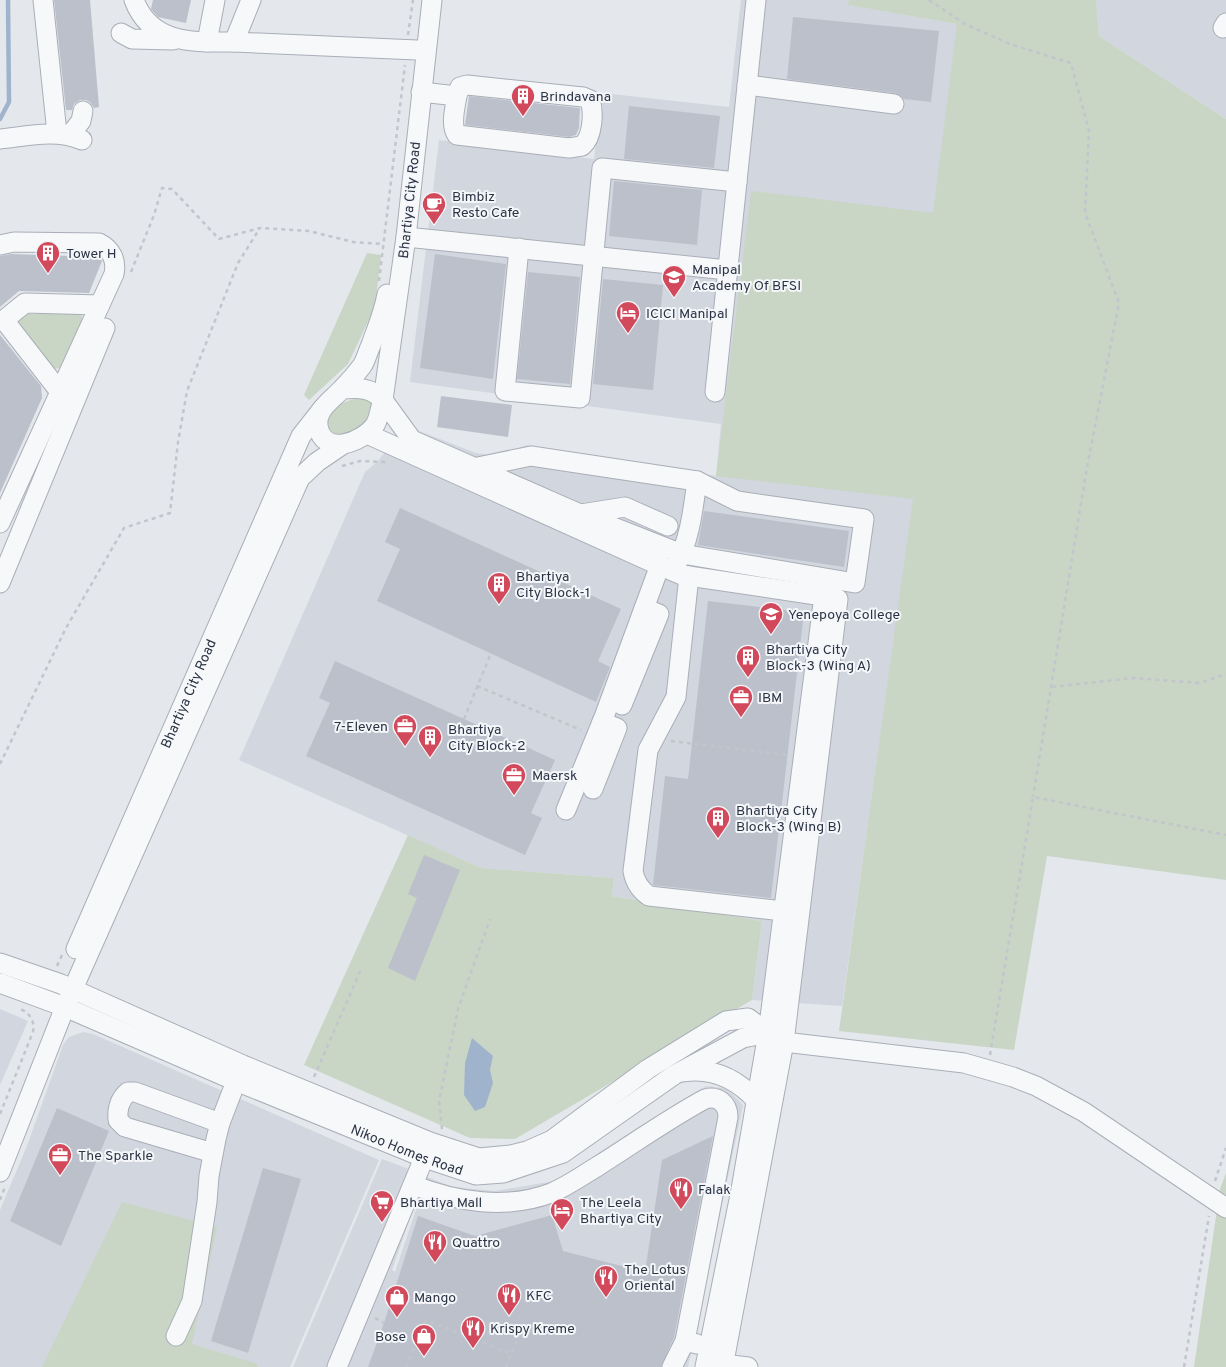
<svg xmlns="http://www.w3.org/2000/svg" width="1226" height="1367" font-family="Overpass,sans-serif">
<rect width="100%" height="100%" fill="#e4e7ec"/>
<path fill="#d2d6de" d="M741,0h108v5l108,19 -43,475 -72,507 -90,-6 10,-79 -150,-25 2,-18 -133,-10 -242,-108 126,-288 12,-10 29,-36 70,27 21,3 30,-11 189,31 5,-52 -311,-42 29,-242 155,19 8,-66 127,14z
M1096,0h130v119l-127,-83z
M0,1009l28,12 -28,64z
M83,1032l10,2 286,126 -89,207h-290v-157l27,-64 36,-101 6,-8z
M706,1086l17,2 8,5 12,12 -55,262h-395l89,-208 43,16 -33,95 3,2 32,-95 26,10 42,4 60,-10z"/>
<path fill="#c9d6c5" d="M849,0h247l3,36 127,83v761l-179,-24 -33,194 -175,-19 74,-532 -197,-23 35,-285 182,22 24,-189 -109,-19z
M367,253l14,2 -6,52 -27,57 -39,36 -5,-5z
M25,314h56l2,5 -22,49 -10,1 -34,-49z
M362,397l10,6 -3,20 -32,16 -13,-12c10,-23 15,-24 38,-30z
M408,835l73,33 133,10 -2,18 150,25 -10,79 -237,139 -45,-1 -166,-73z
M1226,1173v194h-32l26,-178z
M122,1202l95,25 -25,117 66,20 -1,3h-215z"/>
<path fill="#9fb4cc" d="M472,1038l21,18 -3,14 3,13 -8,24 -10,4 -11,-16 1,-32z"/>
<g fill="none" stroke-linecap="round" stroke-linejoin="round">
<path stroke="#9fb4cc" stroke-width="4.5" d="M0,119l9,-17 -1,-102"/>
</g>
<path fill="#bbc0ca" d="M54,0h36l9,107 -5,1 -4,-6 -4,-2h-6l-6,4 -2,6h-6z
M153,0h38l-5,23 -28,-6 -7,-8z
M793,17l146,14 -8,71 -27,-3 -4,-4 -5,-2 -108,-14z
M469,96l111,12 -1,20 -3,7 -7,2 -104,-12z
M629,106l91,10 -6,52 -90,-9z
M614,181l88,9 -5,55 -88,-9z
M11,254l88,3 3,4 -13,32 -70,-2 -19,16v-51z
M435,254l71,10 -13,115 -73,-11z
M528,272l52,5 -10,107 -53,-5z
M603,279l60,6 -10,105 -60,-6z
M0,335l41,51 1,12 -42,95z
M441,396l71,9 -4,32 -71,-10z
M400,508l221,101 -23,52 12,6 -14,35 -219,-101 23,-52 -15,-7z
M704,511l145,20 -5,36 -146,-22z
M708,601l96,11 -33,286 -118,-13 12,-109 23,3z
M335,661l220,99 -24,53 11,5 -17,37 -219,-99 24,-53 -11,-5z
M424,855l36,15 -45,111 -27,-13 29,-70 -9,-4z
M57,1108l52,23 -48,115 -51,-25z
M713,1136l-39,201 -13,30h-293l16,-44 34,-107 57,20 77,-21 11,36 82,21 17,-112z
M263,1168l38,11 -53,174 -37,-12z"/>
<g fill="none" stroke-linecap="round" stroke-linejoin="round">
<g stroke="#a9aeb7" stroke-width="21">
<g id="minor">
<path d="M43,0l14,133"/>
<path d="M134,0c17,45 60,42 100,42"/>
<path d="M251,0l-17,42 183,8"/>
<path d="M432,0l-26,237 -23,163 29,40 168,74 102,40 173,29 9,-64 -127,-18 -40,-20 -166,-25 -58,12"/>
<path d="M1223,28l3,-5"/>
<path d="M121,33l11,6 41,1"/>
<path d="M207,42l8,-42"/>
<path d="M747,85l147,19"/>
<path d="M421,92l36,4 3,-9 7,-2 116,12 7,3c4,12 3,37 -8,46l-13,2 -112,-13c-7,-10 -2,-27 0,-39"/>
<path d="M70,135l11,-14 2,-10"/>
<path d="M0,139c28,-3 56,-10 82,1"/>
<path d="M406,237l322,33"/>
<path d="M0,245l14,-3 85,1c12,6 18,17 15,31l-114,249"/>
<path d="M519,248l-14,143 75,7 22,-230 135,14"/>
<path d="M342,389c17,-1 29,-2 41,11 -3,8 -4,19 -8,25 -13,18 -52,32 -57,1 -2,-17 14,-26 24,-37 7,-7 14,-15 20,-23 4,-6 6,-15 9,-21 6,-17 13,-33 16,-51"/>
<path d="M60,392l-56,-72 21,-17 75,2"/>
<path d="M715,392l41,-392"/>
<path d="M367,434l287,129 28,12 154,23"/>
<path d="M581,514l44,-7 43,19"/>
<path d="M676,565c14,-25 17,-56 21,-84"/>
<path d="M689,576l-13,121 -28,53 -15,121c2,11 7,19 16,25l134,15"/>
<path d="M0,583l105,-255"/>
<path d="M622,705l37,-91 -15,-6"/>
<path d="M593,789l24,-61 -15,-6"/>
<path d="M566,810l38,-93 56,-152"/>
<path id="s1" d="M76,949l225,-513 22,-28"/>
<path d="M0,963l61,21 182,81 187,77 49,16 32,-3 16,-4 25,-11 96,-71 78,-48 22,-3 20,15 16,9 180,21 49,14 23,9 48,26 142,96"/>
<path id="s2" d="M0,983l65,24 171,74 189,77 51,17 27,-2 60,-20 111,-78 69,-37 25,-5"/>
<path d="M683,1072c30,-5 54,7 74,29"/>
<path d="M213,1153l-88,-26 -7,-7c-1,-11 2,-21 10,-28h7l85,31"/>
<path d="M0,1172l65,-165 235,-529 17,-16 25,-17"/>
<path d="M413,1185c43,17 94,25 138,8 17,-7 32,-18 47,-27 35,-22 70,-47 107,-67 13,-4 23,5 23,18l-43,224"/>
<path d="M176,1336l16,-35 15,-99 2,-26 7,-37 4,-16 20,-52"/>
<path d="M723,1364l25,3"/>
<path d="M337,1367l92,-221"/>
<path d="M672,1367l13,-26 12,3"/>
<path d="M705,1367l35,-172 28,-162 56,-437"/>
<path d="M723,1367l61,-325 54,-443"/>
</g>
</g>
<path stroke="#c2c5cb" stroke-width="2.5" stroke-dasharray="4 4" stroke-linecap="butt" d="M929,0l36,24 45,20 61,19 18,68 -4,82 34,90 -32,164 -54,330
M408,35l5,-35
M131,272l23,-57 8,-27 10,1 47,50 41,-11 49,3 44,11 30,2
M379,281l26,-216
M342,466l18,-5 26,1
M477,686l104,44
M1052,687l81,-9 67,5 26,-9
M464,719l27,-66
M671,741l116,14
M0,764l66,-136 58,-100 46,-15 8,-71 9,-51 51,-128 22,-35
M57,966l5,-11
M990,1055l43,-258 193,38
M314,1077l48,-110
M0,1114l33,-82c2,-11 -3,-19 -13,-23
M442,1129l-3,-28 19,-92 32,-90
M1215,1181l11,-33
M0,1200l5,-13
M375,1318l9,5
M406,1367l20,-47 85,34
M506,1367l18,-44
M1184,1367l25,-151"/>
<use href="#minor" stroke="#f7f8fa" stroke-width="19"/>
</g>
<defs>
<g id="building-pin" transform="scale(1.25)"><path d="M0 17L-7.5 6A9.5 9.5 0 1 1 7.5 6Z" fill="#d1495b" stroke="#f4f6f9"/><path d="M-4-6H4V6H1V3H-1V6H-4ZM-2.5-4.3h1.7v1.8h-1.7ZM.8-4.3h1.7v1.8H.8ZM-2.5-1h1.7V.8h-1.7ZM.8-1h1.7V.8H.8Z" fill="#fff"/></g>
<g id="cafe-pin" transform="scale(1.25)"><path d="M0 17L-7.5 6A9.5 9.5 0 1 1 7.5 6Z" fill="#d1495b" stroke="#f4f6f9"/><path d="M-5.5-4.5H6V0H3Q3 3.5 0 3.5H-2.5Q-5.5 3.5-5.5 0ZM3-3.2v2h1.7v-2ZM-6 4.5H4V6H-6Z" fill="#fff"/></g>
<g id="university-pin" transform="scale(1.25)"><path d="M0 17L-7.5 6A9.5 9.5 0 1 1 7.5 6Z" fill="#d1495b" stroke="#f4f6f9"/><path d="M0-5L7-2L0 1L-7-2ZM-4 1L0 2.5L4 1V4Q0 6-4 4Z" fill="#fff"/></g>
<g id="hotel-pin" transform="scale(1.25)"><path d="M0 17L-7.5 6A9.5 9.5 0 1 1 7.5 6Z" fill="#d1495b" stroke="#f4f6f9"/><path d="M-6-4.5h1.5V1H6V5H4.5V3h-9V5H-6ZM-4 0a1.8 1.8 0 1 1 3.6 0ZM.5 0V-2.5h3Q6-2.5 6 0Z" fill="#fff"/></g>
<g id="office-pin" transform="scale(1.25)"><path d="M0 17L-7.5 6A9.5 9.5 0 1 1 7.5 6Z" fill="#d1495b" stroke="#f4f6f9"/><path d="M-6-3h4V-5.5h4V-3h4V5H-6ZM-1-4.5V-3h2v-1.5ZM-6 0V1H6V0Z" fill="#fff"/></g>
<g id="restaurant-pin" transform="scale(1.25)"><path d="M0 17L-7.5 6A9.5 9.5 0 1 1 7.5 6Z" fill="#d1495b" stroke="#f4f6f9"/><path d="M-5-6h1v4h1v-4h1v4h1v-4h1v5L-1.5 .5V6h-2V.5L-5-1ZM5-6V6H3V1.5H1.5Q1.5-4 5-6Z" fill="#fff"/></g>
<g id="supermarket-pin" transform="scale(1.25)"><path d="M0 17L-7.5 6A9.5 9.5 0 1 1 7.5 6Z" fill="#d1495b" stroke="#f4f6f9"/><path d="M-6-5.5h2.5l.6 2H6L4.5 2H-2.5L-4.4-4H-6ZM-1.5 3.2a1.3 1.3 0 1 0 .1 0ZM3 3.2a1.3 1.3 0 1 0 .1 0Z" fill="#fff"/></g>
<g id="shop-pin" transform="scale(1.25)"><path d="M0 17L-7.5 6A9.5 9.5 0 1 1 7.5 6Z" fill="#d1495b" stroke="#f4f6f9"/><path d="M-5-2.5h2.3a2.7 3.5 0 0 1 5.4 0H5L5.5 6h-11ZM-1.5-2.5h3a1.5 2.3 0 0 0-3 0Z" fill="#fff"/></g>
</defs>
<g fill-rule="evenodd">
<use href="#building-pin" x="523" y="96"/>
<use href="#cafe-pin" x="434" y="204"/>
<use href="#building-pin" x="48" y="253"/>
<use href="#university-pin" x="674" y="277"/>
<use href="#hotel-pin" x="628" y="313"/>
<use href="#building-pin" x="499" y="584"/>
<use href="#university-pin" x="771" y="614"/>
<use href="#building-pin" x="748" y="657"/>
<use href="#office-pin" x="741" y="697"/>
<use href="#office-pin" x="405" y="726"/>
<use href="#building-pin" x="430" y="737"/>
<use href="#office-pin" x="514" y="775"/>
<use href="#building-pin" x="718" y="818"/>
<use href="#office-pin" x="60" y="1155"/>
<use href="#restaurant-pin" x="681" y="1189"/>
<use href="#supermarket-pin" x="382" y="1202"/>
<use href="#hotel-pin" x="562" y="1210"/>
<use href="#restaurant-pin" x="435" y="1242"/>
<use href="#restaurant-pin" x="606" y="1277"/>
<use href="#restaurant-pin" x="509" y="1295"/>
<use href="#shop-pin" x="397" y="1297"/>
<use href="#restaurant-pin" x="473" y="1328"/>
<use href="#shop-pin" x="424" y="1336"/>
</g>
<g text-anchor="middle" stroke-width="4" stroke-linejoin="round" paint-order="stroke">
<g font-size="14" fill="#2b3445" stroke="#f4f6f9" text-anchor="start">
<text x="540" y="101">Brindavana</text>
<text x="452" y="201">Bimbiz<tspan x="452" dy="16">Resto Cafe</tspan></text>
<text x="66" y="258">Tower H</text>
<text x="692" y="274">Manipal<tspan x="692" dy="16">Academy Of BFSI</tspan></text>
<text x="646" y="318">ICICI Manipal</text>
<text x="516" y="581">Bhartiya<tspan x="516" dy="16">City Block-1</tspan></text>
<text x="788" y="619">Yenepoya College</text>
<text x="766" y="654">Bhartiya City<tspan x="766" dy="16">Block-3 (Wing A)</tspan></text>
<text x="758" y="702">IBM</text>
<text x="388" y="731" text-anchor="end">7-Eleven</text>
<text x="448" y="734">Bhartiya<tspan x="448" dy="16">City Block-2</tspan></text>
<text x="532" y="780">Maersk</text>
<text x="736" y="815">Bhartiya City<tspan x="736" dy="16">Block-3 (Wing B)</tspan></text>
<text x="78" y="1160">The Sparkle</text>
<text x="698" y="1194">Falak</text>
<text x="400" y="1207">Bhartiya Mall</text>
<text x="580" y="1207">The Leela<tspan x="580" dy="16">Bhartiya City</tspan></text>
<text x="452" y="1247">Quattro</text>
<text x="624" y="1274">The Lotus<tspan x="624" dy="16">Oriental</tspan></text>
<text x="526" y="1300">KFC</text>
<text x="414" y="1302">Mango</text>
<text x="490" y="1333">Krispy Kreme</text>
<text x="406" y="1341" text-anchor="end">Bose</text>
</g>
<g font-size="14" fill="#2b3445" stroke="#f4f6f9">
<text transform="translate(409 200) rotate(-84)" y="5">Bhartiya City Road</text>
<text dy="5" stroke="none"><textPath href="#s1" startOffset="279">Bhartiya City Road</textPath></text>
<text dy="5" stroke="none"><textPath href="#s2" startOffset="440">Nikoo Homes Road</textPath></text>
</g>
</g>
</svg>
